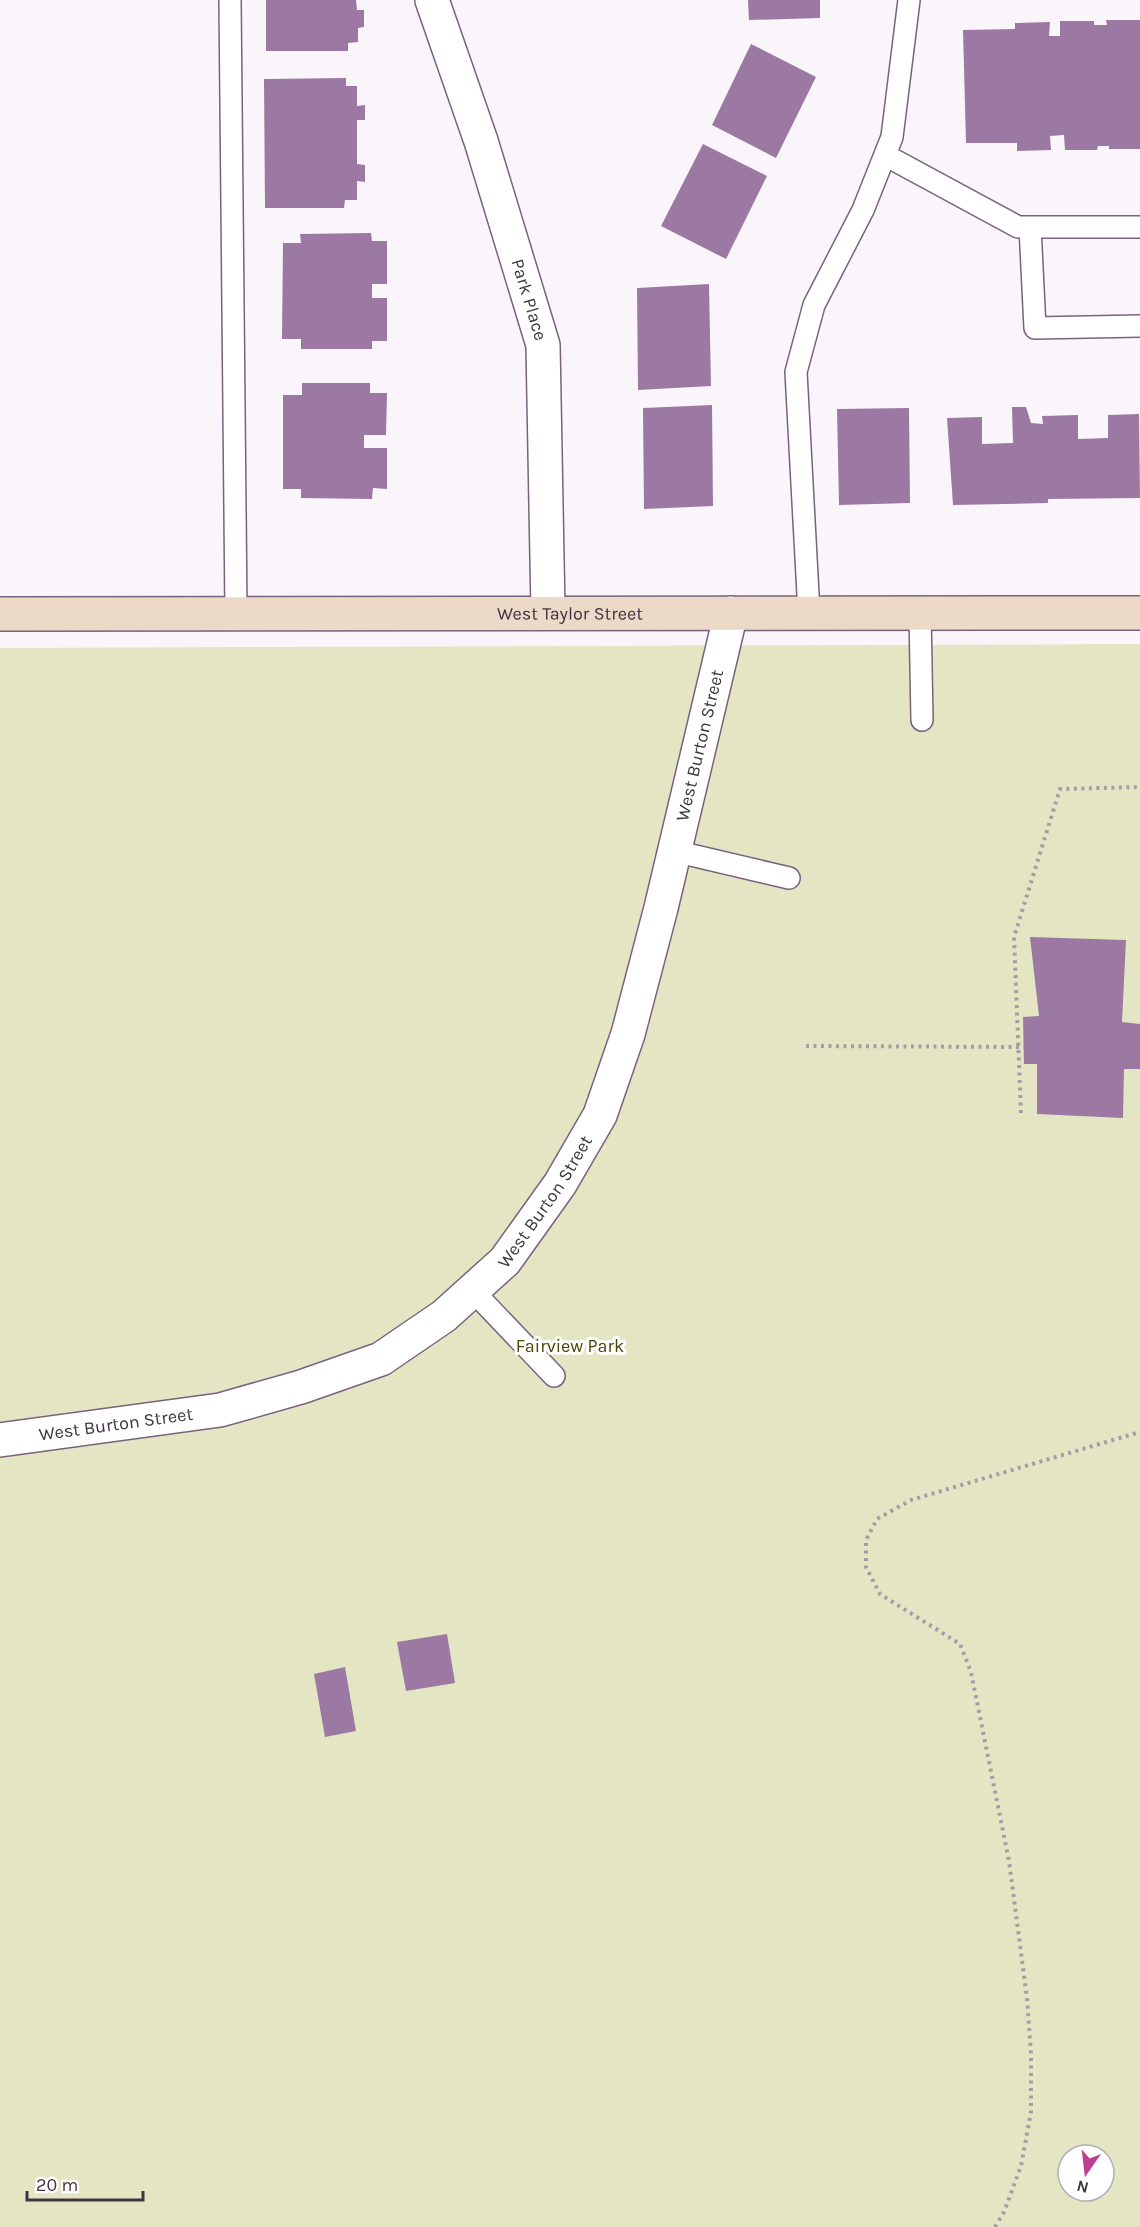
<svg xmlns="http://www.w3.org/2000/svg" width="1140" height="2227" font-family="Karla,sans-serif">
<rect width="100%" height="100%" fill="#faf5fb"/>
<path fill="#e4e6c3" fill-rule="evenodd" d="M1140,644v1583h-1140v-1579zM1068,2155h36v36h-36z"/>
<path fill="#9b79a2" d="M266,0h90l1,10h7v17l-6,1v14l-10,1v8h-82z
M748,0h72v18l-71,2z
M1106,20h34v129h-31v-3h-11l-1,4h-32l-1,-15 -14,1 1,14 -34,1v-8h-51l-3,-113 52,-1v-6l35,-1 -1,14h11v-15h34v4h13z
M751,44l65,33 -40,81 -64,-33z
M346,78v8h11v20l8,-1v15h-8v44l8,1v17l-8,-1v19h-12l-1,8h-79l-1,-129z
M703,144l64,32 -41,83 -65,-33z
M371,233l1,8h15v43h-15v14h15v43h-15v8h-71v-10h-19l1,-96h18l-1,-9z
M709,284l2,102 -73,4 -1,-102z
M302,383h68v10h17l-1,42h-22v13h23v41l-14,-1 -1,11 -71,-1v-9h-18v-94h19z
M712,405l1,101 -69,3 -1,-101z
M1012,407h14l5,16 12,1 -1,-8 36,-1v24l30,-1v-23l31,-1 1,84 -92,1v4l-95,2 -6,-87 35,-1v27l31,-1z
M909,408l1,95 -71,2 -2,-96z
M1030,937l96,3 -4,82 18,2v45h-16l-1,49 -86,-4v-50h-13l-1,-47 16,-1z
M447,1634l8,49 -49,8 -9,-49z
M345,1667l11,64 -31,6 -11,-63z"/>
<g fill="none" stroke-linecap="round" stroke-linejoin="round">
<g stroke="#79627d" stroke-width="24">
<path id="service" d="M230,0l6,613
M885,155l133,72h122
M1030,227l5,101 105,-2
M809,613l-13,-241 18,-67 49,-95 29,-73 17,-137
M920,613l2,107
M674,851l115,27
M473,1291l81,85"/>
</g>
<g stroke="#79627d" stroke-width="36">
<g id="minor">
<path id="s1" d="M432,0l49,141 62,204 5,267"/>
<path id="s2" d="M0,1440l220,-30 81,-23 80,-28 63,-43 61,-55 55,-77 40,-69 28,-81 33,-126 70,-295"/>
</g>
</g>
<g stroke="#79627d" stroke-width="36">
<g id="secondary">
<path id="s3" d="M0,614l1140,-1"/>
</g>
</g>
<path stroke="#a49da6" stroke-width="4" stroke-dasharray="3 4.5" stroke-linecap="butt" d="M806,1046l218,1
M1021,1113l-7,-176 46,-148 80,-2
M995,2227l9,-15 17,-46 10,-54v-58l-4,-56 -18,-137 -38,-189 -11,-28 -80,-50 -14,-27v-27l11,-21 34,-19 229,-68"/>
<use href="#service" stroke="#fff" stroke-width="21"/>
<use href="#minor" stroke="#fff" stroke-width="33"/>
<use href="#secondary" stroke="#ecd9c8" stroke-width="33"/>
</g>
<g text-anchor="middle" stroke-width="6" stroke-linejoin="round" paint-order="stroke">
<g font-size="18" fill="#3e3440" stroke="#fff">
<text dy="6" stroke="none"><textPath href="#s1" startOffset="315">Park Place</textPath></text>
<text dy="6" stroke="none"><textPath href="#s3" startOffset="570">West Taylor Street</textPath></text>
<text dy="6" stroke="none"><textPath href="#s2" startOffset="1107">West Burton Street</textPath></text>
<text dy="6" stroke="none"><textPath href="#s2" startOffset="621">West Burton Street</textPath></text>
<text dy="6" stroke="none"><textPath href="#s2" startOffset="117">West Burton Street</textPath></text>
</g>
<g font-size="18" fill="#464704" stroke="#fff">
<text x="570" y="1352">Fairview Park</text>
</g>
</g>
<g transform="translate(1086 2173) rotate(194)"><circle r="28" fill="#ffffff" stroke="#b2aeb3" stroke-width="1.5"/>
<path d="M0-4.5L10 22L0 15L-10 22Z" fill="#bc4090"/>
<text y="-9" font-size="16" font-weight="bold" text-anchor="middle" fill="#3e3440">N</text>
</g>
<path d="M27 2191v9h116v-9" fill="none" stroke="#3e3440" stroke-width="3"/>
<text x="36" y="2191" font-size="18" fill="#3e3440" stroke="#ffffff" stroke-width="4.5" paint-order="stroke">20 m</text>
</svg>
